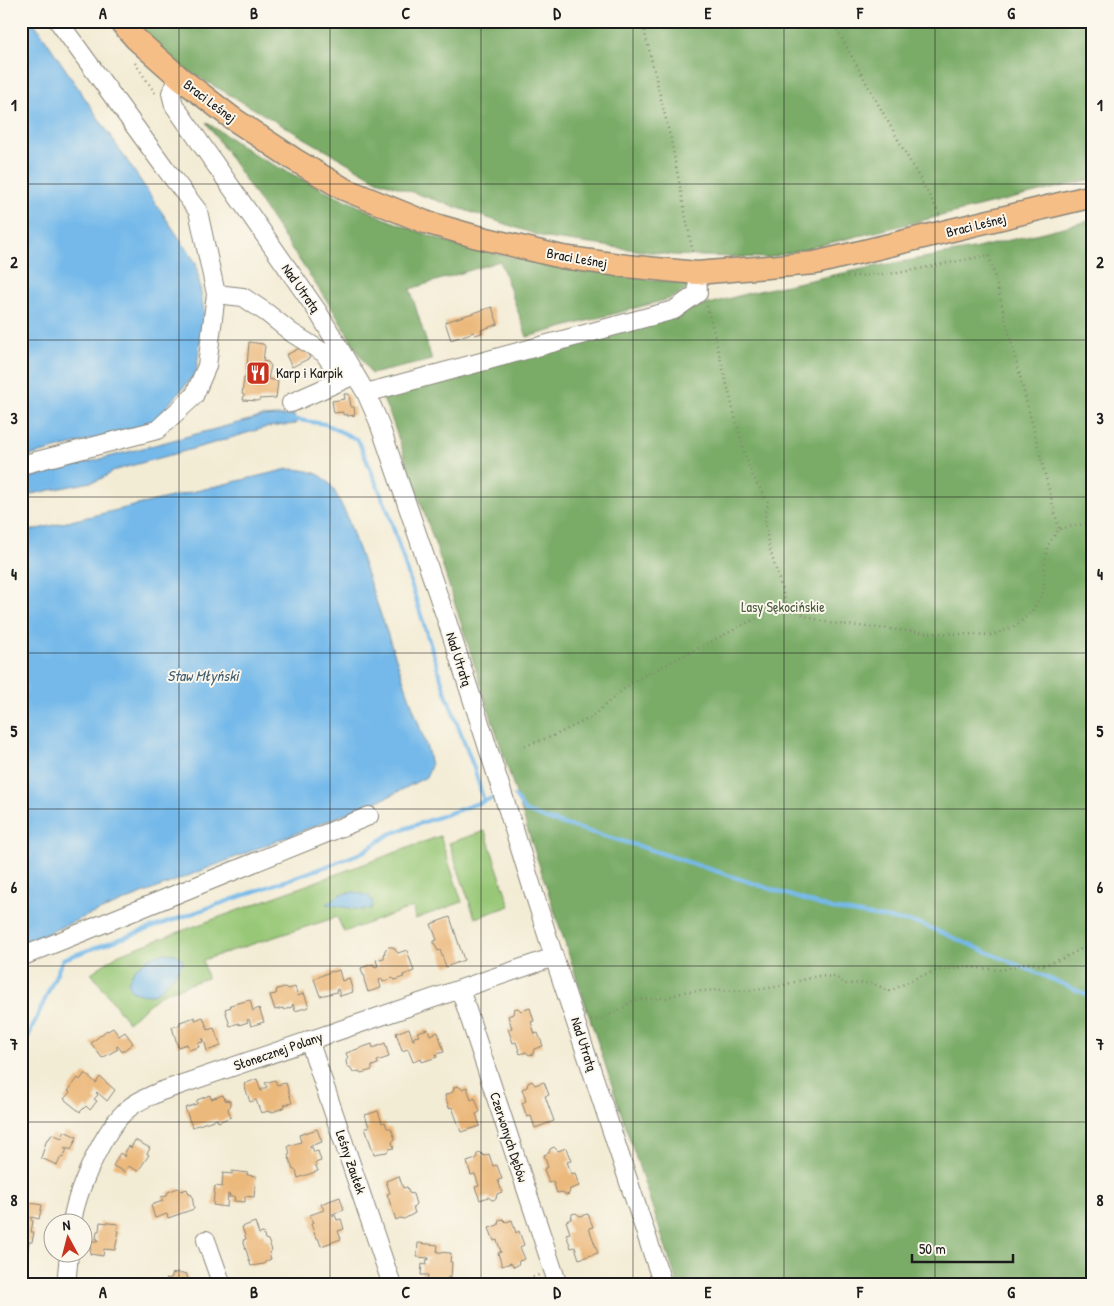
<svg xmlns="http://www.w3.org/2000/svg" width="1114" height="1306" font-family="'Patrick Hand',sans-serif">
<rect width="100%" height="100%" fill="#fbf7ec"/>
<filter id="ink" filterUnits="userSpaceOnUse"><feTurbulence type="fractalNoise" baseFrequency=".02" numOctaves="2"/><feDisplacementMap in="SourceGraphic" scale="10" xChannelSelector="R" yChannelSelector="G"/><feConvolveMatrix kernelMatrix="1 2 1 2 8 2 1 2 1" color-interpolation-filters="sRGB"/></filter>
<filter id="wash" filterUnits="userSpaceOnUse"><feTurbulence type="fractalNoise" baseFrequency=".0096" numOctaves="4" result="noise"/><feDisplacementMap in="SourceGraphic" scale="20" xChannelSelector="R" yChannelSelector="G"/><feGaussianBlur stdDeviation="1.12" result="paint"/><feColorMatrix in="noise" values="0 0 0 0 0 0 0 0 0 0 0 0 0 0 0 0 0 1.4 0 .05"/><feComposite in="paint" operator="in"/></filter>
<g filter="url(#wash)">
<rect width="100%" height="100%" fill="#f3ecd5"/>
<path fill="#98c877" stroke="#5a724a" d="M485,831l25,75 -35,12 -26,-75z
M440,836l22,66 -47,17 -2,-12 -69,25 -7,-15 -134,43 4,18 -46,16 -33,28 -37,-49 28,-19z"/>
<path fill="#7aac68" stroke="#4b6442" d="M134,21h959v158l-325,79 -96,-3 -126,-17 -169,-58 -199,-115z
M206,122l52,35 54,27 76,36 65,24 97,22 144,19 -9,6 -16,8 -142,38 -27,-76 -90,28 22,71 -61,14 -38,-64z
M1093,220v1065h-415l-150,-454 -87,-270 -50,-144 -10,-22 368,-102 123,-26 101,-18z"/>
<path fill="#74b9ea" stroke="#486a83" d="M21,21h12l163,242 8,49 -8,61 -44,51 -131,34z
M294,415l2,9 -29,3 -60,18 -95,26 -4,4 -12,6 -75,15v-16l240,-63z
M288,469c40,1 42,13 58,45l82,237 3,15 -5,11 -38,20 -304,120 -63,28v-412z
M354,892l15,4 4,7 -2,6 -10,1 -35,-6 15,-10z
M163,953l12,1 7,4 1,5c-5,7 -19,25 -26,29 -13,7 -36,0 -26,-17 6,-11 20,-19 32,-22z"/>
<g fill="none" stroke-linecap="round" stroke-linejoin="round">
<path stroke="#74b9ea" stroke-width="4" d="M292,419l33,5 33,16 30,71 57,180 29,77 10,33
M515,796l10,15 21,8 96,28 190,62 89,15 172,73
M21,1053l42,-94 270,-95 30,-12 27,-18 103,-36"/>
</g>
<g id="blocks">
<path fill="#ecb97d" d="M492,307l6,17 -17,6 1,3 -7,2 -1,-3 -23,8 -6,-18z
M249,342l14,2 2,2 -2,15 5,1 3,4 -3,13 10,2 -2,17 -17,1v2l-16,-1 1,-5 -2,-1 2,-16h2z
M304,346l6,12 -18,9 -6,-12z
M344,394h5l2,13h3l1,8 -8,1v-2l-4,1v-3l-9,1 -2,-12 13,-2z
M450,917l14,43 -18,7 -6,-17 -2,1 -4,-8v-2l3,-1 -6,-16z
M388,947h5l5,6 9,-3 7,21 -11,4 1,2 -10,3 -1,-2 -10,4 -1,-3 -3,1 2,8 -13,4 -4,-12 1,-4 -2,-1 -2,-7 12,-4 2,3 3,-1 -2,-6 8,-2 1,-8z
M339,970l3,11 7,-3 4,14 -13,4 -2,-7 -2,1 1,2 -17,4 -6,-17 18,-8 1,1z
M285,987l4,2 6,-2 3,9 6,-3 5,14 -14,4 -2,-7 -1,1v2l-8,3 -1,-2 -8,2 -5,-15 6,-1 1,-5z
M250,1000l3,11 6,-3 5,14 -13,4 -2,-7 -2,1 1,2 -9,3v-2l-9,3 -5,-17 6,-2 -1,-2z
M518,1008l3,3 9,-3 4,13 -3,1 4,12 3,-1 5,13 -9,3 -1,5 -4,1 -3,-3 -6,2 -4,-12 -3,1 -5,-14 4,-1 -4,-12 5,-2 1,-5z
M195,1017v3l8,-3 5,13 6,-2 7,18 -14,5 -3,-12h-2l1,3 -5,1 1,4 -10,3 -2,-6 -9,3 -6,-20 8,-2v-3z
M113,1028l6,8 6,-4 8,11 -11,9 -4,-6 -2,1 2,2 -16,9 -11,-15 16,-13 1,1z
M409,1028l4,12h1v-3l5,-1 -2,-4 11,-3 2,6 8,-3 6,20 -8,2 1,3 -15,5 -1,-3 -8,3 -5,-13 -6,2 -6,-18z
M385,1043l4,14 -12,4 1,3 -6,2v4l-11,3 -2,-2 -6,2 -2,-5 -4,-2 -1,-5 2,-3 -2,-5 26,-9 1,4z
M85,1073l11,10 4,-6 15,13 -8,11 -10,-9 -1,1 2,2 -4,4 3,2 -7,9 -4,-4 -6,6 -16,-13 6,-7 -2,-1 10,-13 2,2z
M257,1079l4,12h1v-2l5,-2 -2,-4 10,-3 2,5 9,-2 6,20 -8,2 1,2 -15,6 -1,-2 -8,2 -5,-13 -6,2 -6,-18z
M532,1081l3,4 9,-3 5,13 -4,1 9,25 -19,7 -4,-12 -4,1 -5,-14 4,-2 -4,-12 5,-2 1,-4z
M458,1086l4,3 5,-2 4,13 4,-2 5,14 -4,2 4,12 -19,6 -9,-25 -3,1 -4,-13 8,-3 1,-5z
M210,1095l1,4 12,-4 2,5 5,1 1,4 -3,4 3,8 -13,5 -1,-3 -25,8 -7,-19 12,-4v-4z
M378,1111l4,12 3,-1 2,6h4l4,11 -3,3 2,6 -5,1 -2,3 -13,2 -9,-26 4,-1 -4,-12z
M317,1129l5,13 -12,4v2l2,-1 2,5 4,-1 3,10 -6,2 3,8 -20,7 -2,-8h-3l-5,-15 2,-1 -2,-8 13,-4 -2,-7z
M64,1131l13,6 -6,13 -6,-3 -1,2h3l-4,9 -2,-1 -4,8 -16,-7 6,-19h2l3,-5 10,4z
M135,1140l15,8 -3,6 2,1 -11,16 -10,-5 -3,6 -12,-6 7,-13 5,4 1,-2 -2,-1 5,-8 2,2z
M554,1147l4,4 8,-3 5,13 -4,1 2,5 2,7 4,-1 4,13 -9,3 -1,5 -3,1 -4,-3 -5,1 -4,-12 -4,2 -5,-14 4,-2 -4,-12 5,-2 1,-4z
M480,1152l4,4 5,-2 4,12 4,-1 5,14 -4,1 4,12 -5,2 -1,5 -4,1 -4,-3 -8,3 -5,-13 4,-1 -4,-12 -4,1 -4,-13 9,-3 1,-5z
M232,1171l16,2 -1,2 9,1 -2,21 -9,-1v6l-11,-1 1,-4h-6l1,-3h-2l-1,13 -14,-2 2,-19 7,1 1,-14 9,1z
M399,1176l4,12 4,-1 2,6 4,1 3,10 -3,3 2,6 -11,6 -4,-1 -4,2 -9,-26 3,-1 -4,-12z
M178,1188l3,3 6,-2 2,5 3,1 2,14 -26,9 -1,-4 -12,4 -4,-13 12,-4 -2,-4 6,-1 1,-4z
M340,1197l4,13 -12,4 1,2 2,-1 2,5 4,-1 3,10 -6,2 3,8 -20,7 -3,-8h-2l-5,-14 2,-1 -3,-8 14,-5 -3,-6z
M21,1201l21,4 -3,14 -8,-2v3l2,1 -2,11h3l-2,10h-3l-2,11 -6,-1z
M576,1213l4,3 8,-2 5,13 -4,1 9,25 -19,6 -4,-12 -4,1 -5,-14 4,-1 -4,-12 5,-2 1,-5z
M503,1219l3,3 6,-2 4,13 3,-2 5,14 -4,2 5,12 -6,2 -1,4 -4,2 -3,-4 -9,3 -4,-13 3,-1 -4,-12 -3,1 -5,-13 9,-3 1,-5z
M100,1222l18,2 -1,7h2l-4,19 -11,-1 -1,7 -13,-2 1,-13h7v-2h-2l1,-8h2z
M255,1222l4,12 4,-1 2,6 3,1 4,10 -3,3 2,6 -5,2 -2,3 -13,2 -8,-26 3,-1 -4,-12z
M418,1243l20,2 -1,7 14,1 -1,9h2l-1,16 -3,-1v8l-21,-1 1,-9h-7l1,-11 4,1 1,-6 2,1v-2l-12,-1z
M177,1272l4,2 5,-1 4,12h-22l-2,-6 5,-1 2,-5 1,1z
M108,1278v7h-14v-6z
M598,1279l4,3 8,-3 2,6h-19l1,-5z"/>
</g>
</g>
<g filter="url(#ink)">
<use href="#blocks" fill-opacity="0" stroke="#888478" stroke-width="1"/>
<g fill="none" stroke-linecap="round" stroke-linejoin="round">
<g stroke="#888478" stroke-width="20">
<path id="minor" d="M180,78l-9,15 3,12 144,207 48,81 12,27 69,201 59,183 48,153 109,328
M216,294l27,3 24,16 25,20 32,20 19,27
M366,393l308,-83 24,-17 -1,-20
M291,403l61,-27
M21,465l136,-35 37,-34 13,-30 9,-72 -18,-83 -33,-43 -107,-147
M21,957l348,-141
M460,989l98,296
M309,1040l83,245
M72,1224c3,-30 32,-96 56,-115 8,-8 21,-12 31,-17l395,-135
M206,1240l16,45
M66,1285l3,-31"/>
</g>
<g stroke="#888478" stroke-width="25">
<path id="major" d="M120,21l16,18 44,39 52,40 63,42 49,29 81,33 49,14 88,21 64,9 71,7 118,-10 278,-67"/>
</g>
<path stroke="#888478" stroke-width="2.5" stroke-dasharray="1 4" stroke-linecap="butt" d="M642,21l29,119 22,114
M832,21l108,194
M135,63l20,30
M832,278l66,-5 91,-18 70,274
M707,306l37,146 8,23 16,27 -3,16 3,25 18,60 19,13 24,7 100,10 64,2 24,-10 15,-14 12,-20 1,-28 3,-18 11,-16 34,-7
M525,746l28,-10 37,-18 42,-36 154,-79
M591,1020l10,-1 18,-9 15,-10 32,-2 19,-6 36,-2 25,1 30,-4 42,-11 18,1 9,7 26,-1 19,8 28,-14 20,-7 26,-3 38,3 23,-7 19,2 18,-6 21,-11 10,-2
M509,1285l30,-10"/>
<use href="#minor" stroke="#fff" stroke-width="18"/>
<use href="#major" stroke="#f6be87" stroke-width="22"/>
</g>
</g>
<path fill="none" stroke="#1c1c1c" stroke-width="1" stroke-opacity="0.55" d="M179,21v1264M330,21v1264M481,21v1264M633,21v1264M784,21v1264M935,21v1264M21,184h1072M21,340h1072M21,497h1072M21,653h1072M21,809h1072M21,966h1072M21,1122h1072"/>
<defs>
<g id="restaurant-square" transform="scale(1.25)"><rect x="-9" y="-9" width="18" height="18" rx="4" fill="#c8321e" stroke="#fbf7ec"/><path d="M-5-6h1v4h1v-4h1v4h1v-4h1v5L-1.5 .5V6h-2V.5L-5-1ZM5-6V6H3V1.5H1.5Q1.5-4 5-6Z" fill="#fff"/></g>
</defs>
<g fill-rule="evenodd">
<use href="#restaurant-square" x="258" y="373"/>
</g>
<g text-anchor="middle" stroke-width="4" stroke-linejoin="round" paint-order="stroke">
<g font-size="14" fill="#1c1c1c" stroke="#fbf7ec">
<text transform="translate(210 101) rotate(37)" y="5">Braci Leśnej</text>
<text transform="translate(976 225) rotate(-14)" y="5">Braci Leśnej</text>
<text transform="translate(577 258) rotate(10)" y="5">Braci Leśnej</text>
<text transform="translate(301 288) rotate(55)" y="5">Nad Utratą</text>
<text transform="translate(459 659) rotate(72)" y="5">Nad Utratą</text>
<text transform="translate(584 1044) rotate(72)" y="5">Nad Utratą</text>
<text transform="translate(278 1051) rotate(-19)" y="5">Słonecznej Polany</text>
<text transform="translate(509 1137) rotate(72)" y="5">Czerwonych Dębów</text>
<text transform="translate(351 1162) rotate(71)" y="5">Leśny Zaułek</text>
</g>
<g font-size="14" fill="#1c1c1c" stroke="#fbf7ec" text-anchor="start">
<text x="276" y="378">Karp i Karpik</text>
</g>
<g font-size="14" fill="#47583c" stroke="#fbf7ec">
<text x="783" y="612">Lasy Sękocińskie</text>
</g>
<g font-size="15" font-style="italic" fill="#3f5b6e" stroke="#fbf7ec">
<text x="203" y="681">Staw Młyński</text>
</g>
</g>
<rect width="1114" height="1306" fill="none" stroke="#fbf7ec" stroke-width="55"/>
<g transform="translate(68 1238) rotate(353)"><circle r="24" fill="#fbf7ec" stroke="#a29f99"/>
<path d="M0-4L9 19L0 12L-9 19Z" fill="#c8321e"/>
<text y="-8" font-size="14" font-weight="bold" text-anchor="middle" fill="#1c1c1c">N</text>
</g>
<path d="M912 1254v8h101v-8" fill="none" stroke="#1c1c1c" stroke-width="2.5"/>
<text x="919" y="1254" font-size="15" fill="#1c1c1c" stroke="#fbf7ec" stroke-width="4" paint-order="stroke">50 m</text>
<rect x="28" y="28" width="1058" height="1250" fill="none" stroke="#1c1c1c" stroke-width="2"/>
<g font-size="16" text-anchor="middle" font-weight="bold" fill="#1c1c1c">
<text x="103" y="19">A</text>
<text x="254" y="19">B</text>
<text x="406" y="19">C</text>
<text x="557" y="19">D</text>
<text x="708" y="19">E</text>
<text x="860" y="19">F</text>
<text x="1011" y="19">G</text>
<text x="14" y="111">1</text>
<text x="1100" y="111">1</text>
<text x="14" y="268">2</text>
<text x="1100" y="268">2</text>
<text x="14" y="424">3</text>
<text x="1100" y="424">3</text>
<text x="14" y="580">4</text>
<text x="1100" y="580">4</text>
<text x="14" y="737">5</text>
<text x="1100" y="737">5</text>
<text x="14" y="893">6</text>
<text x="1100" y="893">6</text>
<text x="14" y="1050">7</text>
<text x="1100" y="1050">7</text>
<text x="14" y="1206">8</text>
<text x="1100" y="1206">8</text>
<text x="103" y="1298">A</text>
<text x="254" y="1298">B</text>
<text x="406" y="1298">C</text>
<text x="557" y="1298">D</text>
<text x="708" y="1298">E</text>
<text x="860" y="1298">F</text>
<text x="1011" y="1298">G</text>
</g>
</svg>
